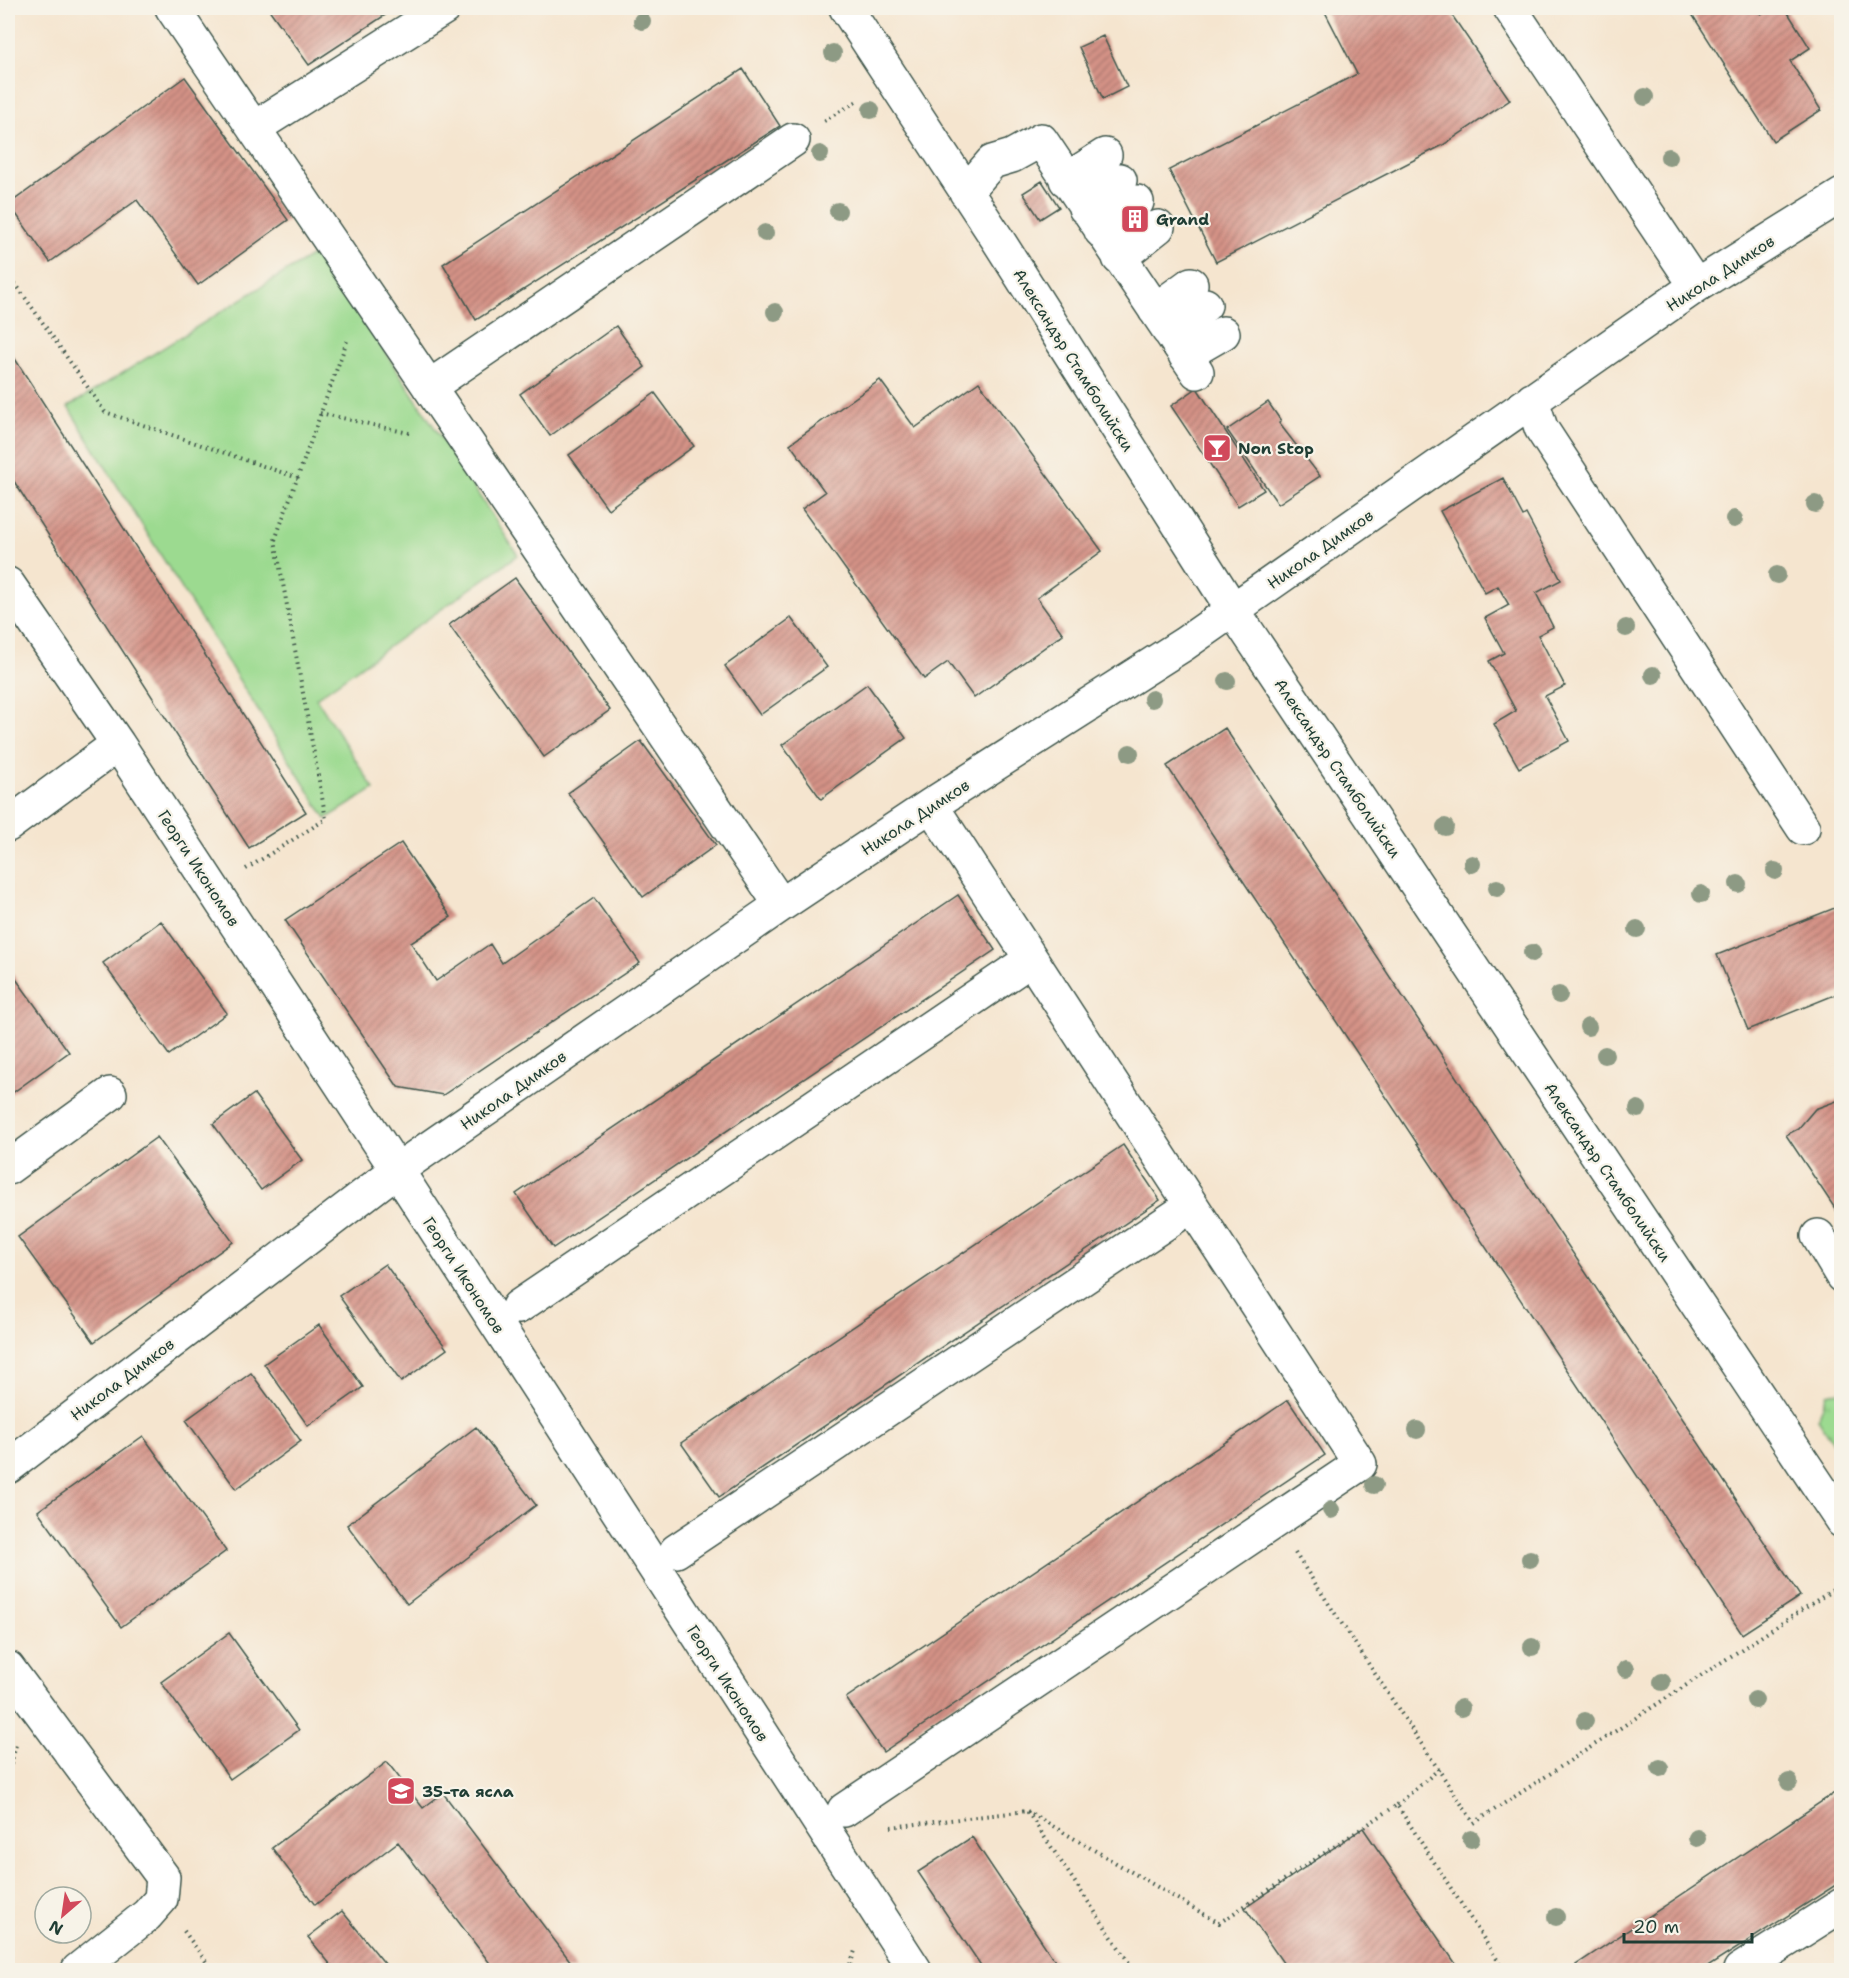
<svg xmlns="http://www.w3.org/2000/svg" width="1849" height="1978" font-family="'Shantell Sans',sans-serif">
<defs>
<pattern id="grass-tufts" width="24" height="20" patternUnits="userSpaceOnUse" patternTransform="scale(1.5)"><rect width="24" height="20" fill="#9cda90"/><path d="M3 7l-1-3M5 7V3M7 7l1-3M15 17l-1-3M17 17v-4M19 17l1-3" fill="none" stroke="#86bc7d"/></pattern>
<pattern id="building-hatch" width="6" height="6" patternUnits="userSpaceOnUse" patternTransform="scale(1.5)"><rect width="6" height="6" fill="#d49286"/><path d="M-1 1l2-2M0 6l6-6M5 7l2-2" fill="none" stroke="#ab786e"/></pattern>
</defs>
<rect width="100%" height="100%" fill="#f7f3e8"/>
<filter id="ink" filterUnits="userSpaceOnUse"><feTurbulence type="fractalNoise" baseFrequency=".0167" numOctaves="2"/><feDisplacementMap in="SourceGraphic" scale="12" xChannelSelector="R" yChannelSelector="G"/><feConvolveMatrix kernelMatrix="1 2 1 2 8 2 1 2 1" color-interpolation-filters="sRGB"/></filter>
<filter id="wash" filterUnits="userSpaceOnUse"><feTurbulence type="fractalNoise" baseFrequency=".008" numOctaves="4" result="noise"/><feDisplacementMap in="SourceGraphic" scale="24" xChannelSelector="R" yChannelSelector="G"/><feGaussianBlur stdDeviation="1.35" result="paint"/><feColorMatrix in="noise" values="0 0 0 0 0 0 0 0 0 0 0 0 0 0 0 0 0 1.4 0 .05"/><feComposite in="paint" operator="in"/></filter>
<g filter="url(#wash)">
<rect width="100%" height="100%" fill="#f5e5cf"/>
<path fill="url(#grass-tufts)" stroke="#5e8c62" stroke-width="1.5" d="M1841,1391h1l-1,64 -23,-36 9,-25z"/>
<path fill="#9cda90" stroke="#5e8c62" stroke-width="1.5" d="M319,251l199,304 -202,143 58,91 -48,30 -258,-412z"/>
<g id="blocks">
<path fill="url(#building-hatch)" d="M268,8h128l-87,57z
M1323,8h124l63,92 -67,45 -227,117 -47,-92 188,-96z
M1688,8h69l4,6 11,-6h13l25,40 -20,13 31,49 -48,31z
M1103,36l24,51 -24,12 -24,-52z
M743,69l37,57 -304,194 -33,-56z
M185,77l103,143 -90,65 -61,-85 -87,62 -41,-58z
M1042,181l17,26 -19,12 -17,-26z
M616,326l29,41 -95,69 -30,-42z
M8,348l298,464 -57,36 -241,-376z
M880,380l35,48 64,-46 123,169 -65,47 26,36 -89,64 -26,-36 -24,17 -122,-170 23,-17 -35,-48z
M1197,388l67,102 -26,16 -67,-100z
M655,393l39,53 -86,63 -39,-54z
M1268,402l13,19 -2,2 41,53 -42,28 -51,-74z
M1503,478l20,38 3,-2 35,66 -25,13 17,34 -15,8 27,51 -20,10 24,45 -50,27 -25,-44 22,-13 -27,-50 15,-8 -19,-35 24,-13 -11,-19 -13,7 -45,-82z
M515,578l95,132 -66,47 -95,-132z
M791,618l36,49 -67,48 -35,-49z
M867,684l39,54 -85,61 -39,-54z
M1225,728l575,868 -58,38 -575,-868z
M641,741l75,104 -73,52 -75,-104z
M401,843l50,74 -40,26 25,38 54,-37 12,19 92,-65 46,65 -197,132 -45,-8 -113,-167z
M958,895l37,55 -442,298 -37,-54z
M1842,905v87l-94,38 -31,-75z
M161,921l66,92 -58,42 -66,-92z
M8,968l61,84 -61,44z
M254,1094l48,66 -41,30 -48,-66z
M1842,1099v120l-56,-84 12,-6 17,-20z
M157,1137l76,105 -139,100 -76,-105z
M1123,1145l37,55 -441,297 -38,-54z
M385,1264l62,85 -46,33 -62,-86z
M319,1325l44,62 -55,39 -44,-62z
M251,1373l50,68 -65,48 -50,-69z
M1288,1400l37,55 -442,297 -37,-54z
M476,1427l60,78 -129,99 -60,-79z
M143,1436l83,115 -105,76 -83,-116z
M229,1633l70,97 -69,49 -69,-97z
M387,1762l36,46 20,-15 134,177h-82l-97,-128 -83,63 -43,-57z
M1842,1788v93l-139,89h-123l-4,-5z
M1363,1828l97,142h-172l-43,-62z
M972,1837l89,133h-77l-66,-98z
M342,1911l48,59h-55l-27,-33z"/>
</g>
</g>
<g filter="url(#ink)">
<use href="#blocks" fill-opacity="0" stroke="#3f564b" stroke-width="1.5"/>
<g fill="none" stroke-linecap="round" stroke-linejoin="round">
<g stroke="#3f564b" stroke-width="36">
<path id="minor" d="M172,8l609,897
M846,8l152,232 235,370 609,911
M1510,8l186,278
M254,128l190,-120
M1066,180l39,-25
M966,192l26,-30 20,-6 29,-16 156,232
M1085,208l35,-28
M1101,231l36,-29
M1119,258l39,-31
M1155,310l36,-26
M1168,330l37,-25
M1185,355l38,-22
M429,387l364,-247
M1532,400l9,28 262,400
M8,584l110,160 279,426 518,800
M8,825l110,-81
M8,1168l102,-74
M1818,1236l24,40
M518,1307l512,-347
M8,1467l389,-297 384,-265 150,-100 253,-161 512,-358 146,-91
M676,1551l515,-345
M8,1668l155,209 -2,22 -14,16 -69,55
M844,1810l516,-346 -429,-659
M1740,1970l102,-65"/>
</g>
<path stroke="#3f564b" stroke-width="4" stroke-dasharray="1.5 4.5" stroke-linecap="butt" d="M824,121l35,-21
M8,273l97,139 193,66
M320,413l93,21
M246,869l80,-50 -51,-279 73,-202
M1295,1553l179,270 368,-239
M8,1776l8,-31
M1397,1805l42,-36
M1027,1811l192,112 178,-118 107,165
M891,1827l136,-16 107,159
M184,1931l28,39
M848,1970l8,-22"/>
<use href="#minor" stroke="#fff" stroke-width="33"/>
</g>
<g fill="#8d9a84">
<circle cx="642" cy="21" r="9"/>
<circle cx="833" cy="53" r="9"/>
<circle cx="1645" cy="97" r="9"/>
<circle cx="871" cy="110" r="9"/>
<circle cx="820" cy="154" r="9"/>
<circle cx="1669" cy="157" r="9"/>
<circle cx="838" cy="211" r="9"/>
<circle cx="765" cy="233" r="9"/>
<circle cx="775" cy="312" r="9"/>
<circle cx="1815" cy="504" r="9"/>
<circle cx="1734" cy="519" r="9"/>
<circle cx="1777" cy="575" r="9"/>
<circle cx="1626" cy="628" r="9"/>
<circle cx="1653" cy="675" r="9"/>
<circle cx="1227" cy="681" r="9"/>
<circle cx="1152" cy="699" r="9"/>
<circle cx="1130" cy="753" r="9"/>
<circle cx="1445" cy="827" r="9"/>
<circle cx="1472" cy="864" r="9"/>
<circle cx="1775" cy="871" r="9"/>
<circle cx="1738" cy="884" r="9"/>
<circle cx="1497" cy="888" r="9"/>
<circle cx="1701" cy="894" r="9"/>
<circle cx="1637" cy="929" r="9"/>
<circle cx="1532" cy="953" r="9"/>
<circle cx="1559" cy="995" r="9"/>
<circle cx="1588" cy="1027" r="9"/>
<circle cx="1605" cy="1055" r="9"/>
<circle cx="1638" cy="1109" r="9"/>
<circle cx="1417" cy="1430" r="9"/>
<circle cx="1374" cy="1485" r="9"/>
<circle cx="1331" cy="1510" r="9"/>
<circle cx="1530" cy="1559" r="9"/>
<circle cx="1532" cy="1647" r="9"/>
<circle cx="1626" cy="1669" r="9"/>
<circle cx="1662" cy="1682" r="9"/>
<circle cx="1755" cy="1700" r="9"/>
<circle cx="1461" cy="1708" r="9"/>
<circle cx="1585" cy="1721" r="9"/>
<circle cx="1660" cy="1768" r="9"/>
<circle cx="1789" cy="1782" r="9"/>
<circle cx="1697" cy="1838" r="9"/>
<circle cx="1471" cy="1839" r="9"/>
<circle cx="1556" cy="1917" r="9"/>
</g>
</g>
<defs>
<g id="building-square" transform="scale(1.5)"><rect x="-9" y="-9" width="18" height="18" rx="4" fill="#d1495b" stroke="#f7f3e8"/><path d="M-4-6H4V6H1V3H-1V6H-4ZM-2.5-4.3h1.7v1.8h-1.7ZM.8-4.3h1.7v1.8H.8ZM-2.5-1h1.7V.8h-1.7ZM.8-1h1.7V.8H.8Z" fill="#fff"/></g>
<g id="bar-square" transform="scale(1.5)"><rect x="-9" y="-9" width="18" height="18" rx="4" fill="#d1495b" stroke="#f7f3e8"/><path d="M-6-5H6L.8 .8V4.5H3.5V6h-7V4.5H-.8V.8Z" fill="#fff"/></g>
<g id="school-square" transform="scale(1.5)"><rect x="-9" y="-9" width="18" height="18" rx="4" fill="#d1495b" stroke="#f7f3e8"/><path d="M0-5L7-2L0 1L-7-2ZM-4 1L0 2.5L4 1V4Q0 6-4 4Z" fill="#fff"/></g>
</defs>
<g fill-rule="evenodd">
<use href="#building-square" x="1135" y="219"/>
<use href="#bar-square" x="1217" y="448"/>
<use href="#school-square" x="401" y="1791"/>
</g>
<g text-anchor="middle" stroke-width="4.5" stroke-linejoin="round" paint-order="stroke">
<g font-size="16" font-weight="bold" fill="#1f3d34" stroke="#f7f3e8" text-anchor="start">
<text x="1156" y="225">Grand</text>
<text x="1238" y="454">Non Stop</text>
<text x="422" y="1797">35-та ясла</text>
</g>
<g font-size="16" fill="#1f3d34" stroke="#f7f3e8">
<text transform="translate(1720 273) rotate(-33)" y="6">Никола Димков</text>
<text transform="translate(1074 360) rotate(58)" y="6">Александър Стамболийски</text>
<text transform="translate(1320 549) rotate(-35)" y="6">Никола Димков</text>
<text transform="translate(1338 768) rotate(56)" y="6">Александър Стамболийски</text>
<text transform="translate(915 817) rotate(-33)" y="6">Никола Димков</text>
<text transform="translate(199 868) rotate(57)" y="6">Георги Икономов</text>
<text transform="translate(513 1090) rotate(-35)" y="6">Никола Димков</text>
<text transform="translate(1608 1172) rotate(56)" y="6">Александър Стамболийски</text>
<text transform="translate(464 1275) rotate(57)" y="6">Георги Икономов</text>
<text transform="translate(122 1379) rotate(-37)" y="6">Никола Димков</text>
<text transform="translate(728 1683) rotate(57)" y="6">Георги Икономов</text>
</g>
</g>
<rect width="1849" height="1978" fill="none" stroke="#f7f3e8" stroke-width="30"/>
<g transform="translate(63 1915) rotate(209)"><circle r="28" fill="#f7f3e8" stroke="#a1aaa0" stroke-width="1.5"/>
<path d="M0-4.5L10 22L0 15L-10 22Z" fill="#d1495b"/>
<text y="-9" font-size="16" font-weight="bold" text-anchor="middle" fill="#1f3d34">N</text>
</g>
<path d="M1624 1933v9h128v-9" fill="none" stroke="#1f3d34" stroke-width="3"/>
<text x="1633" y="1933" font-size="18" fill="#1f3d34" stroke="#f7f3e8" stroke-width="4.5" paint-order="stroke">20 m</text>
</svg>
